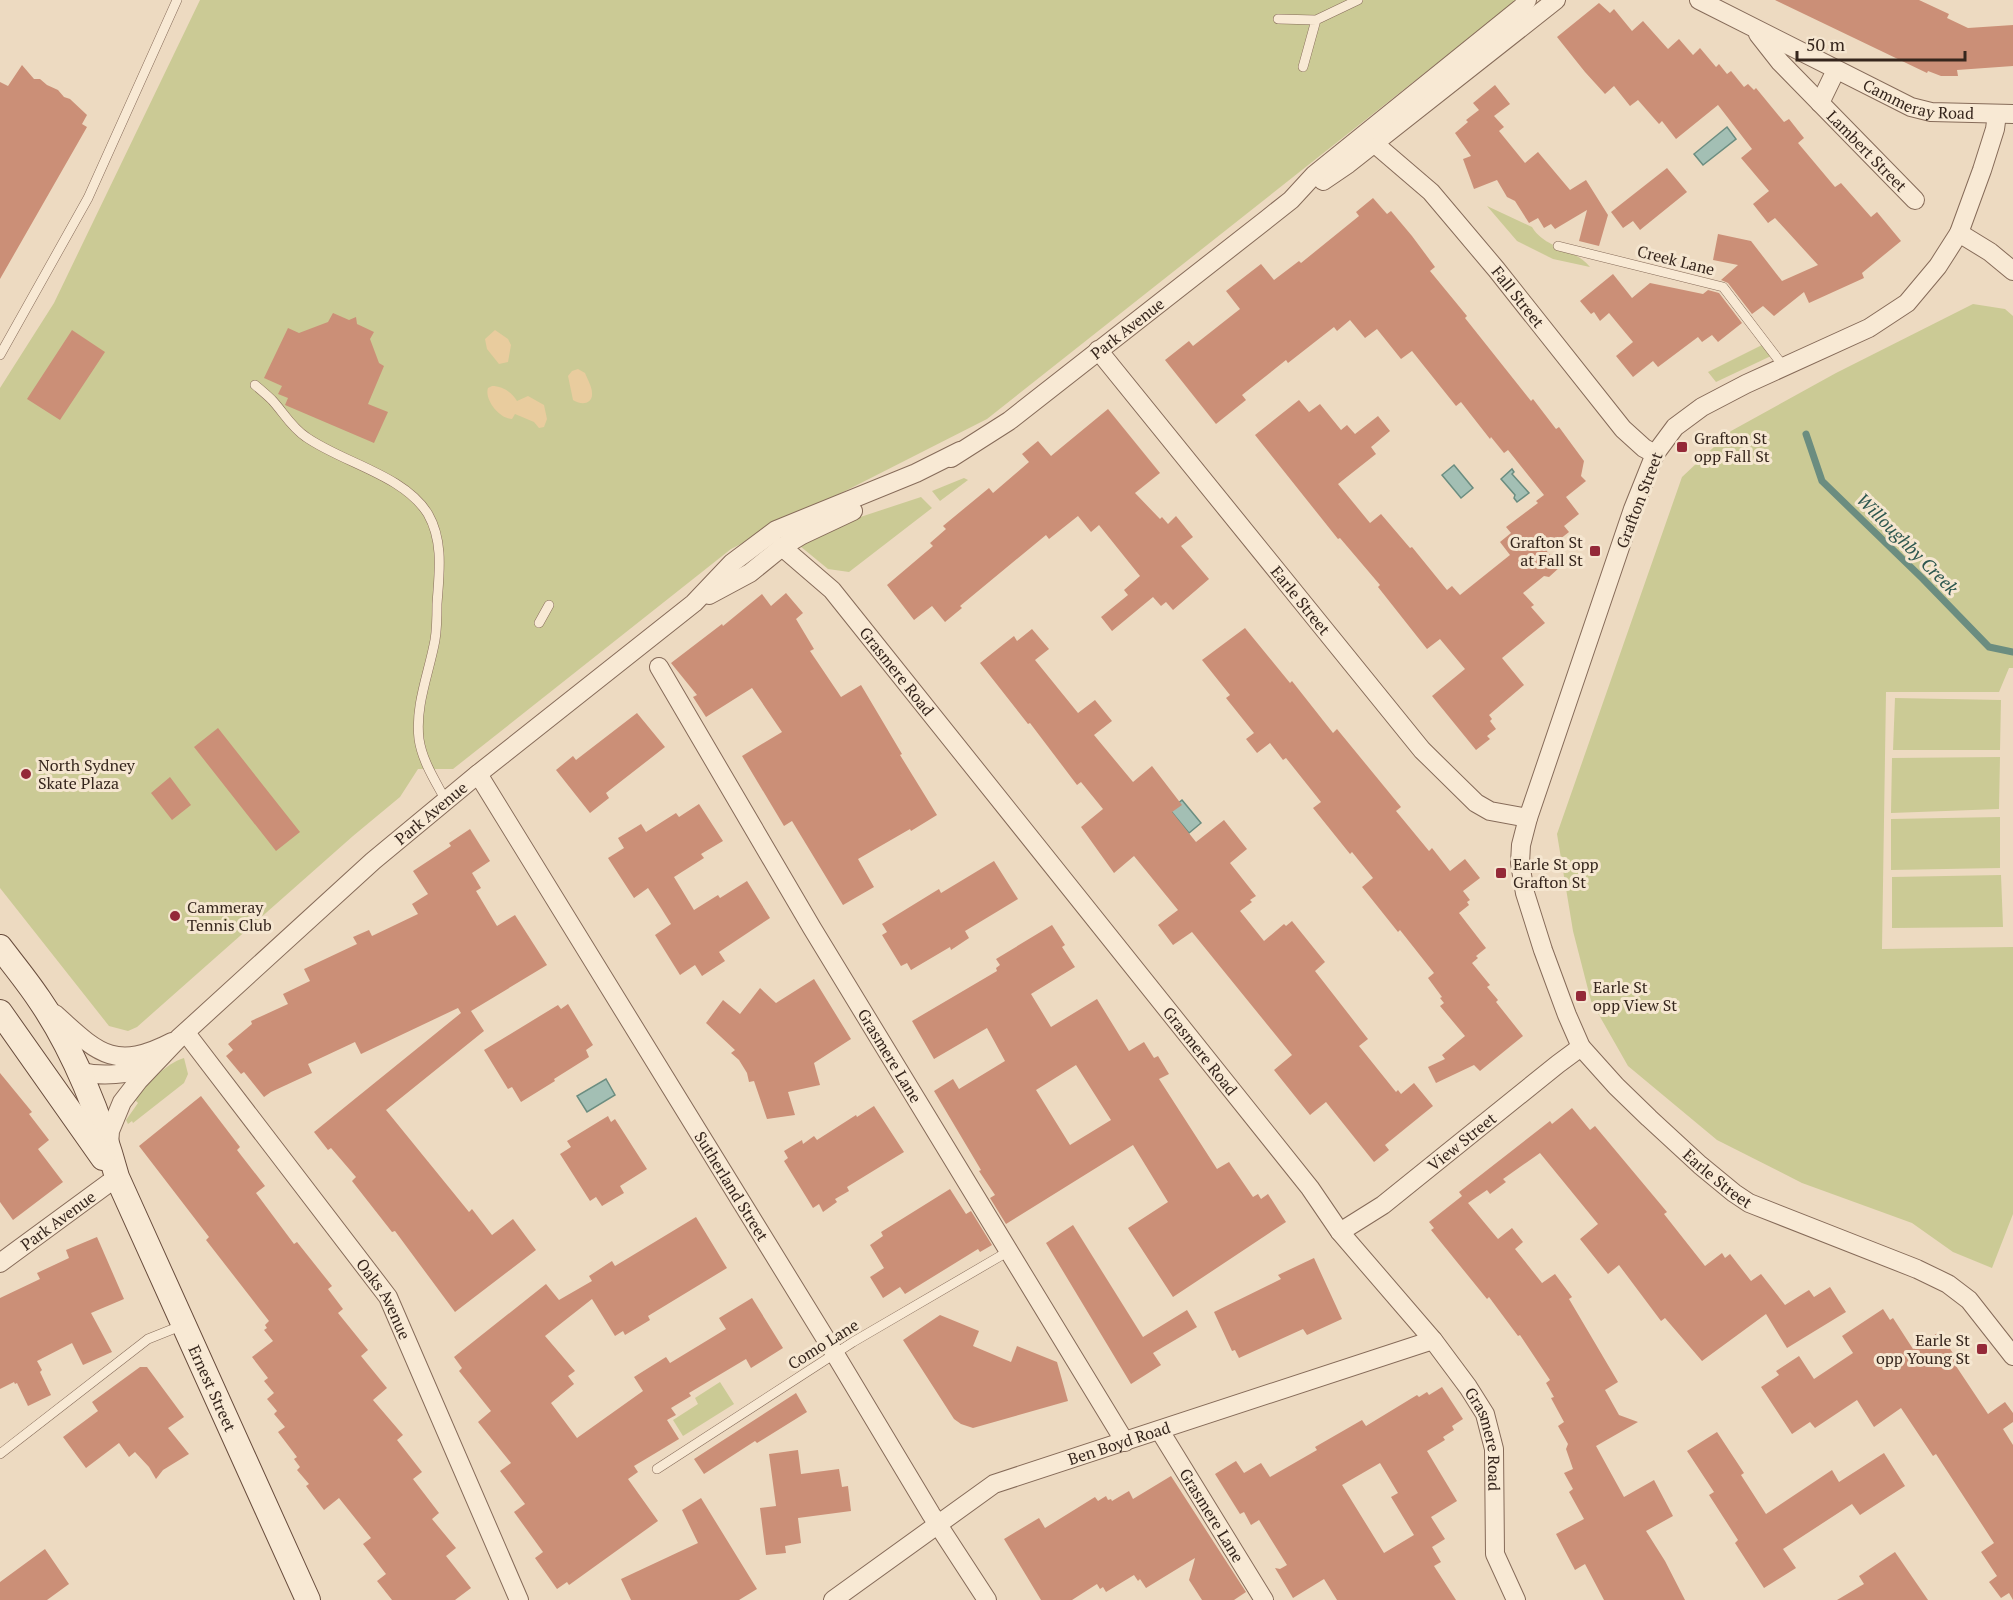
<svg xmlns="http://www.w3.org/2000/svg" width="2013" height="1600" font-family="'PT Serif',serif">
<rect width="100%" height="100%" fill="#eddac1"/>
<path fill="#cbca95" d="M200,0h1317l-530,419 -256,130 -278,220h-35l-18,28 -47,39 -216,191 -9,4 -19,-5 -109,-138v-500l54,-85z
M1487,206l45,21c13,22 43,21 58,40l-37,-8 -36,-18z
M1973,304l32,5 8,7v352h-4l-10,24h-113l-4,257 131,-2v267l-21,54 -39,-16 -41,-29 -110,-40 -85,-43 -89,-74 -37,-65 -18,-70 -16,-97 125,-357 49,-46 105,-58z
M1762,345l9,11 -55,26 -8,-10z
M964,478l4,2 -28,21 -8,-10z
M921,497l11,11 -83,64 -21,-3 -28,-23 24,-17z
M1895,698l106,2 -1,50h-107z
M2000,757l-1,52 -108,4 1,-55z
M2000,817v51l-109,2v-51z
M2001,875l2,52 -111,1v-51z
M184,1058l4,16 -4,9 -51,40 -1,-2 -4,3 -2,-4 12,-17 -4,-4c13,-15 31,-35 50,-41z
M720,1382l14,22 -51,32 -10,-16 25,-16 -3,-6z"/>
<path fill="#e9cc9e" d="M495,330l13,9 3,6 -3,17 -9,2 -12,-15 -2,-10z
M578,369l7,4c2,5 7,14 7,20 1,12 -12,12 -19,7l-5,-24 4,-5z
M492,386c10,0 20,6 25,15l11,-5 16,9 3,14 -3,8 -5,1 -5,-6 -19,-8 -3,5c-12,0 -28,-19 -24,-31z"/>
<path fill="#a3bfb4" stroke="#6b8d80" stroke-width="1.5" d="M1727,127l9,12 -33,26 -9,-11z
M1454,465l19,23 -12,10 -19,-23z
M1512,469l2,3 -2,2 17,19 -12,9 -3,-4 1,-3 -14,-16z
M1182,800l19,23 -12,10 -19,-23z
M606,1079l9,16 -28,17 -10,-16z"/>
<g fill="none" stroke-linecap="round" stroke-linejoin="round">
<path stroke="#6b8d80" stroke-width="7" d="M1806,434l16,47 101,98 66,68 24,5"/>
</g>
<path fill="#cb8f77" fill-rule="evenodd" d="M1775,0h144l30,14 -2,4 21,10 45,-3v41l-56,4 1,6h-17l-13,-5 -1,2z
M1599,3l11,10 4,-4 18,22 11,-10 25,28 11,-10 14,16 7,-7 16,19 3,-3 8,10 4,-3 13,16 4,-3 6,6 2,-2 28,34 5,-3 15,19 -6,5 37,44 6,-4 30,34 6,-5 24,29 -39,32 2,5 -55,25 -5,-11 -30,24 -11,-10 -11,8 -24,-31 -7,-3 17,-15 -25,-5 5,-26 33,7 31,40 36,-16 -43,-47 -7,5 -15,-19 16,-13 -28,-33 11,-9 -34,-44 -42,34 -14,-18 -3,3 -21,-24 -8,6 -16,-20 -9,8 -20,-22 -28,-35z
M22,65l12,14h6l7,6 11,5 6,7 6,2 17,16 -5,9 5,3 -87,152v-197l8,4z
M1495,85l15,19 -16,12 10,11 -5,4 26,32 13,-11 32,38 16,-10 22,35 -9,31 -20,-5 8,-31 -32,19 -4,-5 -7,4 -6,-10 -9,5 -14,-22 -8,-4 -10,-17 -23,9 -11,-30 8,-3 -16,-23 13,-11 -2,-2 13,-10 -6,-7z
M1667,168l20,24 -47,38 -7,-9 -10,7 -12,-16z
M1373,198l14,16 4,-3 21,25 23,31 -5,4 37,45 -2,2 66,83 2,-2 23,30 3,-2 25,34 -3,15 5,5 -20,16 13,17 -15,12 5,6 -23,18 14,17 -11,10 -5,-1 -21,17 11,12 -3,2 14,16 -43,35 22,27 -35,30 3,4 -2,2 6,8 -9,7 3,3 -14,11 -44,-54 33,-27 -25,-30 -13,10 -49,-62 2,-2 -40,-47 -2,1 -83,-104 44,-35 10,12 11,-8 21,26 6,-5 8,9 23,-18 12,15 -19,16 5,7 -38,30 32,39 11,-9 29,34 2,-1 35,43 5,-4 8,9 50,-40 -10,-13 11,-9 -5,-6 32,-24 -2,-2 8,-6 -36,-45 -4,3 -13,-16 -1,2 -29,-37 -5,4 -44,-55 -11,8 -24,-30 -12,9 -15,-18 -13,11 -3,-4 -46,36 -2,-3 -44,35 4,5 -30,24 -51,-64 24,-19 4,5 47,-37 -14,-18 35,-27 13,16 25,-19 2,2 58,-47 -3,-4z
M1613,274l19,24 18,-15 53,11 5,-4 11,3 23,30 -24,19 -6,-7 -10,7 -4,-5 -40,30 -5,-6 -20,16 -17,-21 17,-14 -24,-29 -9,8 -6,-9 -3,2 -11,-13z
M333,313l16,7 7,-3 1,7 17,8 -4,7 9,24 5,3 -16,38 20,8 -14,31 -89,-38 3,-7 -10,-4 4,-8 -18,-8 24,-50 11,5 29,-11z
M72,330l33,22 -45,68 -33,-21z
M1108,409l52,64 -25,20 25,26 2,-2 6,7 8,-8 17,21 -12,9 28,33 -36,31 -7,-8 -5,4 -8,-9 -41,34 -11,-14 27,-22 -4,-5 16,-14 -41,-51 -8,7 -13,-16 -29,23 -3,-4 -86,71 2,2 -17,14 -13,-16 -18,14 -27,-35 46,-39 -3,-3 16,-14 -3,-3 46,-38 4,5 36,-31 -7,-8 16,-13 13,15z
M786,593l17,20 -7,6 18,30 -4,2 31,46 20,-12 41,69 -2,1 37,60 -26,16 -1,-2 -52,30 16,28 -31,18 -51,-84 -8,5 -42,-70 40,-24 -30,-44 -46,29 -13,-20 4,-2 -26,-32 51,-39 1,2 39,-32 9,12z
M1245,628l45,55 2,-2 41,52 4,-4 64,78 -5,4 33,40 3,-3 18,23 15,-12 15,19 -17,13 7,9 -3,2 2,3 -10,8 27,35 -10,8 2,2 -6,5 18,22 -3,2 11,13 -2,2 27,34 -43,35 -6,-6 -38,18 -8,-16 17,-8 -3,-4 23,-19 -25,-30 4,-3 -4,-5 2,-1 -14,-19 6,-5 -34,-43 -2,2 -36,-45 11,-9 -21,-26 -2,2 -37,-46 8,-6 -35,-44 -3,2 -13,-17 -13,10 -11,-14 8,-6 -28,-35 4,-3 -28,-35z
M1032,629l17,20 -14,11 43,53 17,-13 17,21 -18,14 39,47 19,-16 30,39 -10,7 24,30 28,-22 23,29 -17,14 26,33 -6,4 2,2 -12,9 24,30 20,-17 2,2 6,-5 33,41 -10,9 53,68 -9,7 37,46 2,-2 3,4 13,-11 19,23 -48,39 4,5 -15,12 -48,-60 -16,13 -36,-45 18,-15 -100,-123 -19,13 -15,-20 20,-15 -44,-54 -20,17 -33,-46 22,-18 -22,-27 -4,3 -47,-62 -2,1 -48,-61 34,-27 3,5z
M637,713l28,34 -59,46 3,5 -19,15 -34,-43 17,-14 3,4z
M218,728l82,104 -24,19 -82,-104z
M170,777l21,28 -19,15 -21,-27z
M699,804l24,37 -22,13 3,4 -30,19 20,33 24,-15 2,3 27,-17 23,37 -51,34 6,9 -23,15 -7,-11 -15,10 -25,-40 16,-11 -10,-16 -13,-20 -14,10 -26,-40 16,-10 -6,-10 23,-14 5,8 30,-19 3,4z
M470,829l20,32 -18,12 9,15 -5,3 21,35 18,-11 32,50 -76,46 13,20 -98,79 83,102 3,-3 20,26 21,-16 23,31 -81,62 -60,-81 -3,1 -40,-51 4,-4 -25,-29 -3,2 -14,-18 147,-119 -3,-5 -97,46 -6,-12 -47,22 4,9 -41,19 -7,5 -20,-25 -3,2 -15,-18 7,-6 -5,-6 24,-20 -1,-3 37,-17 -5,-10 27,-13 -6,-12 53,-25 -4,-7 16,-7 3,6 46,-22 -6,-10 16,-10 -15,-23 38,-25 -2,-3z
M994,861l24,38 -53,32 4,7 -18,12 -1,-3 -39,23 -4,-7 -6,3 -19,-31 5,-3 -5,-8 57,-35 2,4z
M1052,925l13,20 -3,2 13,20 -44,27 20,33 46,-28 32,52 15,-9 10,16 4,-2 11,18 -10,5 58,90 12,-7 24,35 5,-3 3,5 7,-5 18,28 -113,75 -45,-69 40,-26 -35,-57 -127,79 -16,-26 5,-3 -16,-24 2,-1 -47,-79 19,-12 6,10 46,-28 -18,-33 -53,31 -22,-38 85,-50 -1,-3 4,-3 -4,-6zM1076,1065l35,55 -41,25 -34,-55z
M814,979l37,60 -37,24 6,22 -32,7 7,23 -28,4 -13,-38 -5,1 -2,-9 -8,-13 -8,-7 4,-3 -29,-27 17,-23 17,14 20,-26 16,15z
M568,1004l25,41 -7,5 3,7 -35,22 1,2 -34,21 -9,-15 -4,2 -24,-39 74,-45 3,4z
M0,1073l32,39 -3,2 20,26 -11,9 25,33 -50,38 -13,-18z
M201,1096l39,51 -3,3 28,36 -9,7 38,51 3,-2 35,44 -4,3 15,20 -5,4 30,37 -7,6 26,32 -14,12 30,35 -6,5 25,32 -9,7 26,34 -7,6 24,29 -10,8 25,32 -16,12h-63l-15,-19 9,-7 -23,-30 8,-6 -32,-40 -15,12 -18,-24 3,-2 -12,-14 3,-3 -6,-8 3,-2 -19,-25 7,-5 -11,-13 3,-3 -10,-12 7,-6 -10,-12 4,-3 -16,-21 21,-16 -9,-11 3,-2 -2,-3 4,-4 -63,-81 3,-3 -70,-91z
M874,1106l30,46 -57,35 2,4 -14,8 2,3 -14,10 -4,-8 -6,4 -29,-47 4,-3 -4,-7 18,-11 1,4 11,-8 3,4 39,-25 1,2z
M1572,1108l18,22 5,-4 72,86 -3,2 41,52 17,-13 3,5 5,-4 21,27 10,-7 24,31 24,-15 5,7 16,-10 16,25 -59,36 -21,-34 -64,47 -37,-43 -4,3 -42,-56 -11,9 -28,-35 18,-15 -58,-71 -37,26 3,3 -16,12 -3,-4 -19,13 30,36 14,-11 11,14 -8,7 27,34 13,-9 17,23 -3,2 49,83 -13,8 14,25 19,7 -42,24 28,51 30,-17 19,36 -27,15 19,30 20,39h-81l-19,-36 -10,6 -19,-36 28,-15 -15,-27 4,-3 -9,-16 9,-4 -7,-20 2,-5 -10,-18 6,-4 -13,-24 3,-1 -8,-14 4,-3 -30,-45 -2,1 -29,-39 -2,2 -56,-69 3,-2 -5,-6 33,-26 -3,-4 91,-71 2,3z
M608,1116l3,6 4,-3 32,50 -27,17 4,7 -22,13 -6,-9 -6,4 -30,-47 11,-7 -4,-6z
M950,1189l16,25 5,-3 21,34 -12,7 -2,-3 -73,45 -5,-7 -17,11 -13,-21 14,-9 -14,-23 13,-9 -2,-4z
M696,1217l31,51 -79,48 2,4 -25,15 -2,-4 -8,5 -23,-37 -47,37 30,35 -7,5 6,8 -23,19 26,35 66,-47 -9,-14 32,-20 4,6 56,-34 -7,-11 33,-20 31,50 -32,20 -5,-9 -57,34 2,3 -20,12 5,7 -9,5 12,19 -45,27 4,6 -10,7 30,42 -89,64 -2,-3 -10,7 -22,-31 8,-6 -29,-40 11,-8 -25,-33 11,-8 -33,-41 13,-11 -32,-40 3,-3 -8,-11 92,-73 13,16 33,-19 -3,-5 23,-15 3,5z
M1073,1225l70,112 44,-27 10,17 -44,26 8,12 -30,19 -85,-141z
M97,1237l27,62 -33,14 21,39 -29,13 -11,-22 -35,18 5,9 -2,2 11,23 -23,11 -11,-23 -2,1 -1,-2 -14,7v-91l40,-19 -3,-6 32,-15 -3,-8z
M1314,1258l28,61 -35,16 -4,-6 -64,29 -4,-8 -3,1 -18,-39 67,-33 -3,-4z
M1883,1309l7,11 3,-2 20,31 26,-17 19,29 -4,2 34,51 17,-12 8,11v9l-10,7 10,16v155l-4,-7 -8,5 -12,-16 8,-6 -16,-24 13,-9 -58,-89 -3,2 -32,-48 -27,19 -17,-27 -42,28 -5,-6 -18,12 -31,-47 18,-12 -3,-4 23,-15 15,23 39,-26 -11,-17z
M940,1315l39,16 -6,15 38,16 6,-16 40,16 11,39 -95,27 -12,-4 -7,-5 -51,-79z
M140,1367h7l37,50 -16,11 21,26 -26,16 -7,9 -7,-12 -14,-15 -6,5 -10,-14 -33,25 -23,-31 35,-26 -6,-9z
M1442,1387l21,32 -11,7 2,4 -11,7 2,3 -18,11 30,50 -26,16 14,22 -13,8 9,15 -7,4 22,34h-119l-13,-21 -31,19 -18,-30 5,1 7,-4 -28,-45 -8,5 -7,-13 -4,2 -25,-40 21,-13 8,12 17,-10 9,14 47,-27 -2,-3 47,-27 4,6 51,-31 2,2 8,-5 2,3zM1380,1463l18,30 -7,4 23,38 -30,18 -42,-68z
M796,1393l11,19 -50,31 -2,-2 -51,33 -10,-15z
M1717,1432l27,41 -3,2 25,39 66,-44 7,12 45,-29 21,33 -45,29 -8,-11 -69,45 13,19 -32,20 -29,-45 3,-3 -29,-45 5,-3 -27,-41z
M798,1450l3,24 38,-5 3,18 6,-1 3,25 -53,7 3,25 -16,3 1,7 -20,2 -6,-47 16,-2 -7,-52z
M1171,1476l75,116 -12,8h-32l-13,-20 6,-22 -49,30 -6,-9 -2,2 -4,-6 -28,17 -3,-5 -3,2 -3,-5 -25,16h-31l-37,-61 35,-21 6,10 50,-31 3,4 8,-5 2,4 3,-1 1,2 17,-10 4,8z
M701,1498l56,91 -18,11h-108l-10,-21 77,-36 -16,-33z
M45,1549l24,35 -22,16h-47v-18z
M1895,1552l33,48h-91l27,-16 -5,-8z"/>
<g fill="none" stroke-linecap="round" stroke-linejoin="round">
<g stroke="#866b59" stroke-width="10">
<path id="service" d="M1278,19l38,1
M1303,67l13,-47 42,-20
M1558,246l165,41 61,80
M0,355l88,-157 89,-198
M255,385c6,5 12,10 17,15 12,13 19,27 34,37 37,26 98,38 122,77 16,28 11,60 9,90 0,12 0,24 -2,36 -6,33 -20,65 -16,99 3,22 17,43 27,62
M539,623l10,-18
M0,1454l148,-115 35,-14
M657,1469l196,-127 156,-91"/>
</g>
<g stroke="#866b59" stroke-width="20">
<g id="minor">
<path id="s1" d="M1699,0l212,107 20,5 82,2"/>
<path id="s2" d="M1758,34l22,28 135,138"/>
<path d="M1820,103l16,-33"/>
<path id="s3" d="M1997,114l-2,15 -13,41 -23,63 -21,33 -31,37 -38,25 -123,56 -44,23 -27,20 -20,27 -22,55 -105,309 -7,27 -1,18 5,30 18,57 24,65 14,32 35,39 33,32 51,47 34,28 15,10 168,66 31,15 21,16 44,56"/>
<path id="s4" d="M1375,144l56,48 65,77 127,160 21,19 11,6"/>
<path d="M1323,181l25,-17 208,-164"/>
<path d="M1959,233l31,19 23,19"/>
<path id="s5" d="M1098,350l324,400 54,53 14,8 38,7"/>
<path id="s6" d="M951,458l58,-37 258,-202 24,-19 23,-25 208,-168 5,-7"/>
<path id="s7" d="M782,547l50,43 478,598 30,44 93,108 35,47 17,27 9,35 1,105 21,46"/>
<path d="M709,595l41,-22 32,-26 20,-12 51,-24"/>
<path id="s8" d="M659,667l153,261 313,514"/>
<path id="s9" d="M478,774l357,580 96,160 56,86"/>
<path d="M55,1014c42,38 59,58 117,28"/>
<path id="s10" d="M186,1033l202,264 131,303"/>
<path d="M77,1071c23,6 54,5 75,-8"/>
<path id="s11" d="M109,1146l1,-15 12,-29 17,-22 40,-42 194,-177 105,-87 216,-171 38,-40 44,-33 140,-57 44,-22"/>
<path id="s12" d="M1340,1232l43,-27 175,-141 23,-17"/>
<path id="s13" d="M0,1263l117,-86"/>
<path id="s14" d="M1160,1431l104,169"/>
<path id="s15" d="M833,1600l161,-116 439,-144"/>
</g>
</g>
<g stroke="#684c3c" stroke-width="26">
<g id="secondary">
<path id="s16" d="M0,947c13,17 27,34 39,52 35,51 62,119 78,178l191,423"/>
<path d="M0,1012l103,146"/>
</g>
</g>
<use href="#service" stroke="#f8e9d4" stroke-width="9"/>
<use href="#minor" stroke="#f8e9d4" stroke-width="18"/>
<use href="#secondary" stroke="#f8e9d4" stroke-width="24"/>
</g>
<g fill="#942938" stroke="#f5e6d0" stroke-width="2">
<rect x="1676" y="441" width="12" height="12" rx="3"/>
<rect x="1589" y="545" width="12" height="12" rx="3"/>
<circle cx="26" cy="774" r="6"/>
<rect x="1495" y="867" width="12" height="12" rx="3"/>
<circle cx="175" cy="916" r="6"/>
<rect x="1575" y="990" width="12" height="12" rx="3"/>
<rect x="1976" y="1343" width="12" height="12" rx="3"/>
</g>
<g text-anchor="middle" stroke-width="6" stroke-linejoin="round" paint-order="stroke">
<g font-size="16" fill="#36261d" stroke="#f5e6d0">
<text dy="6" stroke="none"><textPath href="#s1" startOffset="243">Cammeray Road</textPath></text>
<text dy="6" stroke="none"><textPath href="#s2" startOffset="160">Lambert Street</textPath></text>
<text transform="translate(1676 260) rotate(14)" y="6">Creek Lane</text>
<text dy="6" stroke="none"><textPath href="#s4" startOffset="210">Fall Street</textPath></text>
<text dy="6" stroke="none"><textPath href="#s6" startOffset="219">Park Avenue</textPath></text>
<text transform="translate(1639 500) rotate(-69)" y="6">Grafton Street</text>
<text dy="6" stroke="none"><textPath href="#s5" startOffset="322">Earle Street</textPath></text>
<text dy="6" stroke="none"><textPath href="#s7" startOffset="170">Grasmere Road</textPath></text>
<text dy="6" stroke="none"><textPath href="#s11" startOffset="470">Park Avenue</textPath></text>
<text dy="6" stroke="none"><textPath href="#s7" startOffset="656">Grasmere Road</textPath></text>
<text dy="6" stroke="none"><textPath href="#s8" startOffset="452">Grasmere Lane</textPath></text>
<text dy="6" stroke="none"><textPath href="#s12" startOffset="152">View Street</textPath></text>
<text dy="6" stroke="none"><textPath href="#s3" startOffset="1326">Earle Street</textPath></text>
<text dy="6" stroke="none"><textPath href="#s9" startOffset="484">Sutherland Street</textPath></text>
<text dy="6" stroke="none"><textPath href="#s13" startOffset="72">Park Avenue</textPath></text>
<text dy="6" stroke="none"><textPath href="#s10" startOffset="332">Oaks Avenue</textPath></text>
<text transform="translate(823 1344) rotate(-32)" y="6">Como Lane</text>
<text dy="6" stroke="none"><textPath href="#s16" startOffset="492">Ernest Street</textPath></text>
<text dy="6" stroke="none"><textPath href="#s7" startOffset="1142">Grasmere Road</textPath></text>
<text dy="6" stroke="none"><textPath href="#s15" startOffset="330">Ben Boyd Road</textPath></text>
<text dy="6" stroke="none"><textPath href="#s14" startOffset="99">Grasmere Lane</textPath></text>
</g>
<g font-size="16" fill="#36261d" stroke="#f5e6d0" text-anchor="start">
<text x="1694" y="444">Grafton St<tspan x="1694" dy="18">opp Fall St</tspan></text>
<text x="1583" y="548" text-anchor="end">Grafton St<tspan x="1583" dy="18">at Fall St</tspan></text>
<text x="38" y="771">North Sydney<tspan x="38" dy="18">Skate Plaza</tspan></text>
<text x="1513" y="870">Earle St opp<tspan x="1513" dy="18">Grafton St</tspan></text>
<text x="187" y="913">Cammeray<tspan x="187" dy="18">Tennis Club</tspan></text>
<text x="1593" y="993">Earle St<tspan x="1593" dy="18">opp View St</tspan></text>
<text x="1970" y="1346" text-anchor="end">Earle St<tspan x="1970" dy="18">opp Young St</tspan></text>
</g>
<g font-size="18" font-style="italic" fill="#2c564e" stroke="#f5e6d0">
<text transform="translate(1907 544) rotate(45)" y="6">Willoughby Creek</text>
</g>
</g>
<path d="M1797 51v9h168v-9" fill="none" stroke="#36261d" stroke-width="3"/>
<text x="1806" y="51" font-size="18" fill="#36261d" stroke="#f5e6d0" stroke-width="4.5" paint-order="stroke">50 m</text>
</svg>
